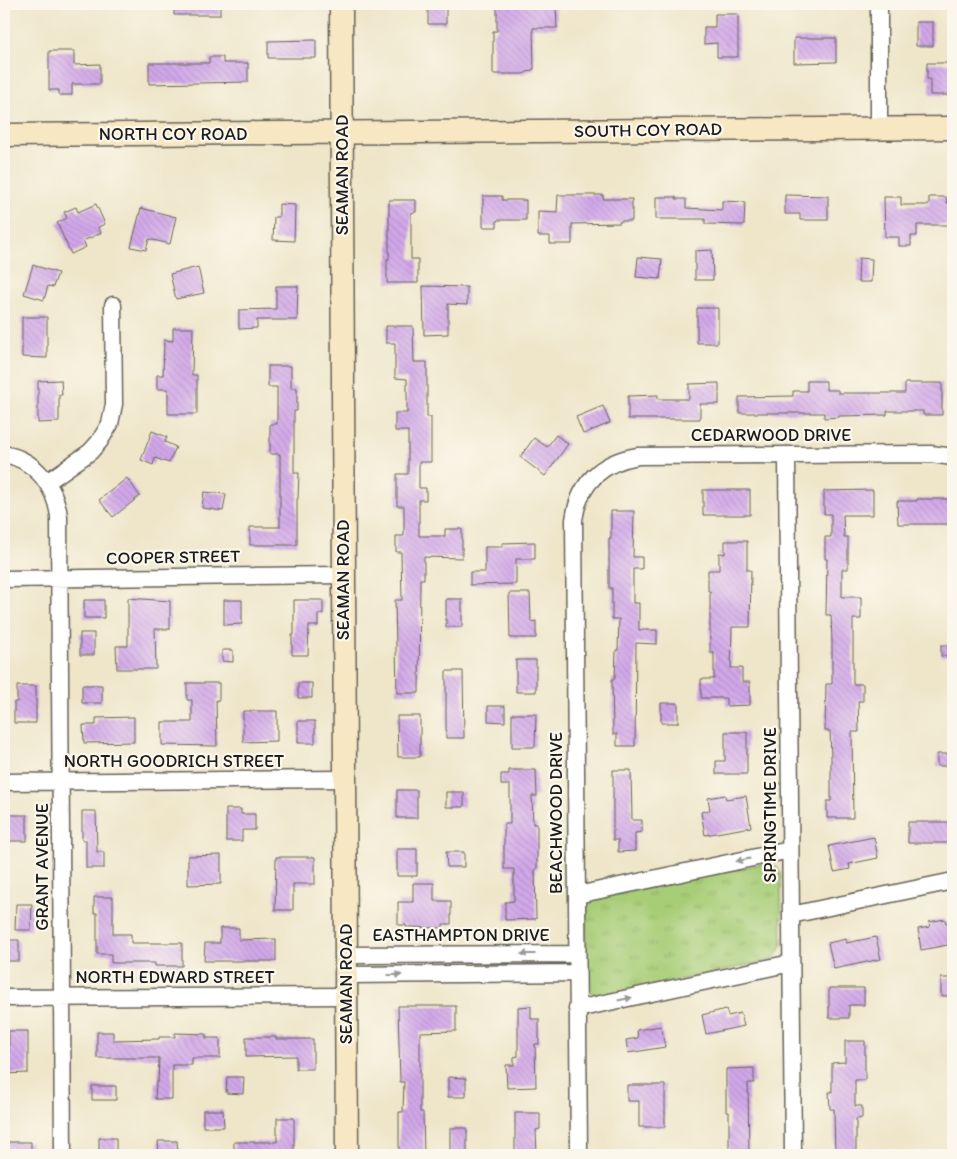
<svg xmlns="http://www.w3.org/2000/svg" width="957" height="1159" font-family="Itim,sans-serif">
<defs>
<pattern id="grass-tufts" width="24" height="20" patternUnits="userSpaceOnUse" patternTransform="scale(1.25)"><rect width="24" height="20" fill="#a8cd77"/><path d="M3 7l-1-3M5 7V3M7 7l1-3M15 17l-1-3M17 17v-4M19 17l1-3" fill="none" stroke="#90af66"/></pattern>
<pattern id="building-back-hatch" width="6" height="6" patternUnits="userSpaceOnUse" patternTransform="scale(1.25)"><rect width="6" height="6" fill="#d1a7e9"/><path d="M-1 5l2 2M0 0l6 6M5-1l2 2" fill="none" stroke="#b38fc7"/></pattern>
</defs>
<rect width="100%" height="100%" fill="#fbf7ec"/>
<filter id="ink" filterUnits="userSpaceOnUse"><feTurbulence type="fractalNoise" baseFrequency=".02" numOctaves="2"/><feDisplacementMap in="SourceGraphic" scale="10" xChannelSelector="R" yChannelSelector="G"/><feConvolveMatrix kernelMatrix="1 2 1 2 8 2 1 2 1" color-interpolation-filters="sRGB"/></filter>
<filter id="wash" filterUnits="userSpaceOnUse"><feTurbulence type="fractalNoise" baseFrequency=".0096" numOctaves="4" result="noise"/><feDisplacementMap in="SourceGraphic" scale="20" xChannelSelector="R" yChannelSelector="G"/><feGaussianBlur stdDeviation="1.12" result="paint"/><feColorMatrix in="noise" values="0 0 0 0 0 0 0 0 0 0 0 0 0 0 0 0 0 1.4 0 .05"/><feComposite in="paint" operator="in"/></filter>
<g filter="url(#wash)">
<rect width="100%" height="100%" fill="#efe6ca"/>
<path fill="url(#grass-tufts)" stroke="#62744a" d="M769,862l8,5 4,8 1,71 -4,8 -6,6 -171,37c-9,-2 -13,-7 -15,-15v-69l2,-7 6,-7z"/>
<g id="blocks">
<path fill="url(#building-back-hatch)" d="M174,4h46v11h-46z
M428,4h18v20h-18z
M497,4h59l1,24h-24l1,41 -11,5h-30v-43h4z
M715,14h23v43h-21v-14l-13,1v-17h11z
M916,22h17v24h-17z
M794,38h42v24l-42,1z
M316,40v18h-48v-17z
M49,51h25v14l26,-1v20h-28v11h-13v-5h-10z
M209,57h14v6h25v19l-99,2v-21h60z
M927,63h23v32h-20v-16h-3z
M558,195h45v4h29v22h-12v2l-48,1v20h-22v-8h-12v-25l19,1z
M785,195l43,1v24h-28v-6h-15z
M483,196h19v4h24v20h-29v7h-14z
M656,197h20v2h10v9l36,2v-9l23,1 -1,23 -39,-1v-5h-49z
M884,197h17v8h28v-8h17l1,6h6v22h-36v11h-6v10h-12v-9h-14z
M389,200h27v12l-5,1v46h7v24h-31v-24h2z
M96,204l9,20 -7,3 3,6 -18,8 3,6 -15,7 -14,-31 10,-5 -3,-6 12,-5 2,5z
M279,204l16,1 -1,36 -21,-1 1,-23h5z
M141,208l35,9 -6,27 -21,-5 -3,11 -15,-3z
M712,250l1,30h-18v-29z
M638,257l24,2 -2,20 -24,-2z
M859,258l13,1 -1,23h-13z
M33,265l25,8 -5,14 -5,-1 -4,14 -20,-6z
M198,267l6,26 -28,6 -6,-25z
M276,286h22l-1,34h-40v8l-18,1v-19l37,-1z
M423,286l44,1v18l-19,-1v30l-24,1z
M697,308h21v35h-21z
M22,317h25v41l-25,-1z
M386,326h27l1,36h13v55h4v45h-12v26h7v12h-7v36h26v-7h17v29l-38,-1v22h-4l-1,114h-22l-2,-93h7l-1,-48h-5v-16h8v-30h-7v-32h11v-43h-13v-18h12v-34l-12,-1v-35h-9z
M173,328h20l-1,47h5v39h-29v-25h-11v-14h6l1,-35 9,1z
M268,366h23v22h6v23h-3v62h5l-1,26h-1v46h-47v-18h30v-73h-10v-30h7v-37h-9z
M61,380l1,15h-3v27l-21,1v-42z
M807,381h19v9h12v3h67v-10h37v32h-19v-4h-36v4l-48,1v1l-15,1v-5h-85v-16l54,-1v-5h14z
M719,383v21h-19v15h-72v-23l30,-1v4h31v-15z
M603,406l7,17 -27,11 -7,-17z
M152,431l15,6 -2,5 11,5 -7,16 -14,-5 -2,7 -12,-5z
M556,435l12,9 -23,32 -25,-19 14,-19 13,9z
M127,478l13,18 -27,21 -14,-17z
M703,490h47v25h-47z
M873,490v25h-30l1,22h4v32h-6v28h19v22h-8v65h10v17h-5l1,31h-7l1,86h-26v-17h4v-44l-1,-26h-5l1,-47h6v-42l-1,-27h-5l1,-56h-2v-22h6v-23h-7v-23z
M204,492l22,2 -3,17 -21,-3z
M917,499h36v25h-55l-1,-23h20z
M611,511h23l-1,46h9v12h-9v34h6v27h18v14l-21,-1 -1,103h-18v-12h-4l-1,-55h3l1,-29h2l1,-31h-7v-31h-3v-50h2z
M725,541h22v29h4l-1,57h-18l-1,41h11v14h8v23l-24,1v-8h-25v-19h13v-26h-4v-62h-2v-21h11v-17l6,1z
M535,542v17h-19v25l-46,1v-13h15v-25h17v-4z
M509,593h21l1,29 5,-1v17h-26z
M128,598l42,3v28h-15l1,40h-39l-1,-23h12z
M446,599h16v28h-16z
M84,600h20v18h-20z
M224,600h18v24l-18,1z
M294,600h29v14h-5v12h-9l-1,29h-16v-20h2z
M80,633h14v22h-14z
M941,645h12v11h-12z
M222,650h11v12l-11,-1z
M516,660h20v32h-20z
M446,671h17l1,67h-18z
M187,683h32v17h-3l1,46 -55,-1v-23h30v-22h-5z
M298,683h14v15h-14z
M82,685h20v18h-20z
M17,686h19v37h-22v-21h3z
M661,703h17v20h-17z
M488,706h17v16l-17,-1z
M243,711h34v30l-34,1z
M512,714h24l-1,33h-23z
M397,716h23v41h-22z
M134,717v25l-50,1 -1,-18h13v-7z
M298,721h17v22h-17z
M725,732h22v42h-31v-13h9z
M937,754h16v12h-16z
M509,770h27l1,26h-5l1,28h4v45h-2l1,50 -31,1v-18l9,-1v-32h-10v-45h6v-39h-9v-11h8z
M613,770h18l1,50h10v12l-7,1v18l-17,1v-12h-5z
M397,790h20v28h-20z
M446,792h18v15h-18z
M725,795l1,4 20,-3 5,31 -46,8 -4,-23 9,-2 -2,-12z
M226,809h15v5h14v16h-13v11h-16z
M82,811h14l1,41h7v16h-18v-28h-4z
M9,815h18v26h-18z
M908,822h45v21h-45z
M874,837l4,21 -29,6 1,5 -16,3 -5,-26z
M397,849h20v27h-20z
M446,852h18v15h-17z
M221,855v29l-33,1v-29z
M276,857h39v27h-22v26h-18z
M413,883h21v18h17v23h-8v4l-37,-1v-2h-8v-23h15z
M94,897h19v37h18v9h51v23h-27v-3h-44v-9h-14v-41h-3z
M16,904h16l-1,26h-16z
M945,919l1,4 7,-1v22l-32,6 -3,-21 12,-2 -1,-5z
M220,928h19v12l37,-1v22h-72l1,-18h15z
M876,937l5,22 -47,10 -6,-26 18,-4v4z
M4,940h15v21h-15z
M941,978h12v18h-12z
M829,988h35v17h-15v13h-20z
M398,1006h58v25l-36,1v80h3l1,42h-25v-42h4l1,-30h-4z
M531,1006v13h8v25h-4l1,43 -29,1 -1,-23h8v-8l4,-1v-49z
M726,1009l2,7 13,-3 3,13 -38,8 -4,-19z
M661,1026l4,21 -37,6 -2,-13 12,-2 -1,-8z
M9,1031h19v42l-24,1v-15h5z
M97,1032h16v8l46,-1v-2h16v-4l31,1v4h14v20h-28v7h-20v34h-17l1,-17h2l1,-24h-62z
M246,1037h30v2h37v30h-17v-13l-50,1z
M845,1041h20v39h-10v26h7v12l-6,1v36h-21l-1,-46h-4l-1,-17h3v-29l13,-1z
M754,1068v15h-6l1,72h-20v-43h-3v-43z
M227,1077h17l-1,17 -17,-1z
M448,1077l18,1v19h-18z
M627,1085h38v42h-26v-26h-12z
M92,1086h24v14h-24z
M203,1110h20l1,17h-21z
M515,1113h25v16l-4,1 1,25h-22z
M277,1118h17v37h-60v-13h43z
M450,1128h17v27h-17z
M99,1138h17v17h-17z
M158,1141h19l1,14h-19z
M7,1142h24v13h-23z"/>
</g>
</g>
<g filter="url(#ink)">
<use href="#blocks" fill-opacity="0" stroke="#666359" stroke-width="1"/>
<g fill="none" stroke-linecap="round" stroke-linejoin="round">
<g stroke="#666359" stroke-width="19">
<path id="street" d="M879,4v124
M4,454c32,6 51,32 55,62l4,639
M787,455l6,700
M47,482l43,-30 9,-10 11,-18 4,-20 -1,-99
M4,579l339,-4
M4,782l341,-3
M577,895l213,-45
M791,915l162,-34
M346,955l231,-1
M346,975l231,-2
M4,998l342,-2
M577,1009l214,-46
M579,1155l-5,-635c5,-37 27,-58 64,-64l293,-2 22,3"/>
</g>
<g stroke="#666359" stroke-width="25">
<path id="secondary" d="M341,4l6,1151
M4,135l949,-7"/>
</g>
<use href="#street" stroke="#fff" stroke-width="16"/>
<use href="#secondary" stroke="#f7e8c3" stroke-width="22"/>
</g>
<defs><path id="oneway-solid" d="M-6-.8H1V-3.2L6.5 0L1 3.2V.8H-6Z" transform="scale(1.25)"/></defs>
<g fill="#999">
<use href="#oneway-solid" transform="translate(743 860) rotate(168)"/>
<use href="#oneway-solid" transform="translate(528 954) rotate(180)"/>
<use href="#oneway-solid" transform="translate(395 975)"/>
<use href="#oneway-solid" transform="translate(625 999) rotate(-12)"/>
</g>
</g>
<g text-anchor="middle" stroke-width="4.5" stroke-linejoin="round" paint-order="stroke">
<g font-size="18" fill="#1c1c1c" stroke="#fbf7ec">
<text transform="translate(648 130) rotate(-1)" y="6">SOUTH COY ROAD</text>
<text x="173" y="140">NORTH COY ROAD</text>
<text transform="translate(342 175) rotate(-90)" y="6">SEAMAN ROAD</text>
<text x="771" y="441">CEDARWOOD DRIVE</text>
<text transform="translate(173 557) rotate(-1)" y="6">COOPER STREET</text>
<text transform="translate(343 580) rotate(-90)" y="6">SEAMAN ROAD</text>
<text x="174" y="767">NORTH GOODRICH STREET</text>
<text transform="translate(770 805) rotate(-90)" y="6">SPRINGTIME DRIVE</text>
<text transform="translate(556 813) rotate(-90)" y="6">BEACHWOOD DRIVE</text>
<text transform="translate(42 867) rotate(-90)" y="6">GRANT AVENUE</text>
<text x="461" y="941">EASTHAMPTON DRIVE</text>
<text x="175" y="983">NORTH EDWARD STREET</text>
<text transform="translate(346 984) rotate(-90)" y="6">SEAMAN ROAD</text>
</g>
</g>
<rect width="957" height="1159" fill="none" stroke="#fbf7ec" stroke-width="20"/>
</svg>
